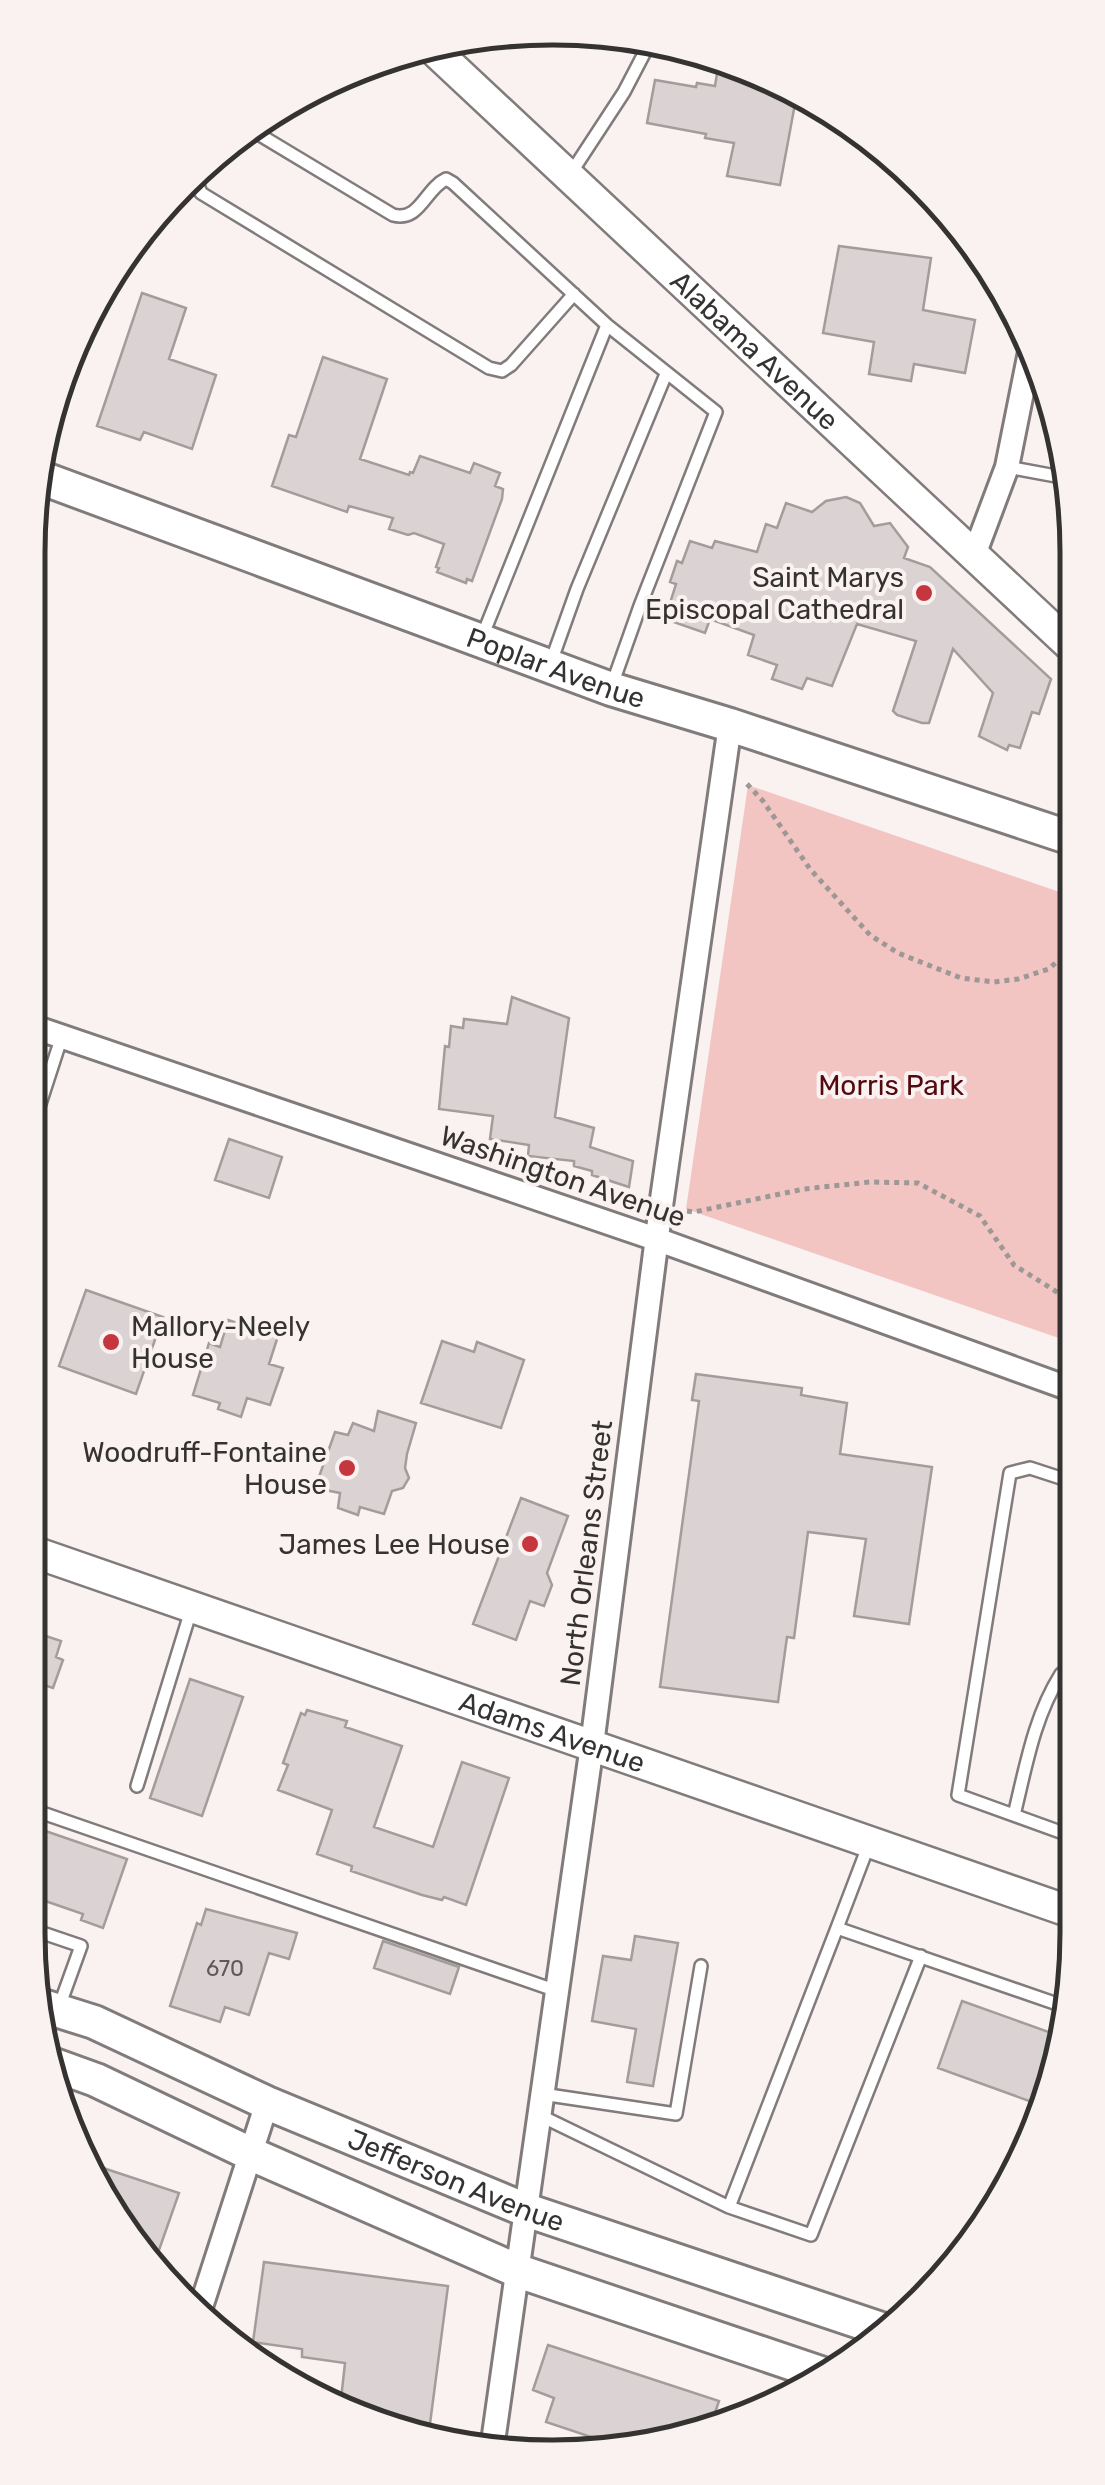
<svg xmlns="http://www.w3.org/2000/svg" width="1105" height="2485" font-family="Rubik,sans-serif">
<rect width="100%" height="100%" fill="#f9f2f1"/>
<path fill="#f3c5c2" d="M748,785l326,112 2,447 -390,-135z"/>
<path fill="#dbd3d3" stroke="#a39c9b" stroke-width="2.5" d="M719,61l34,6 44,26 -17,92 -53,-9 7,-33 -29,-5 1,-4 -59,-11 8,-43 41,7 1,-4 18,3z
M839,246l92,12 -8,52 52,10 -10,53 -51,-9 -3,17 -42,-7 5,-32 -51,-9z
M142,293l44,15 -17,51 47,16 -24,74 -48,-17 -4,8 -43,-14z
M323,357l64,22 -27,80 49,16 1,-3 3,1 7,-17 50,17 4,-10 26,10 -5,13 8,3 -1,10 -30,82 -5,-2 -1,4 -29,-11 2,-4 -3,-1 8,-23 -30,-11 -6,2 -19,-6 4,-11 -44,-12 -2,6 -75,-26 17,-51 7,2z
M846,497l14,6 14,23 16,-3 18,24 -4,11 26,9 121,112 -12,35 -7,-2 -12,36 -11,-3 -2,5 -28,-14 14,-43 -40,-44 -24,74h-7l-25,-8 -4,-4 23,-70 -59,-17 -25,62 -25,-8 -5,11 -30,-10 5,-14 -29,-10 6,-20 -44,-16 -5,14 -40,-14 11,-35 -6,-2 7,-21 5,2 8,-22 22,7 3,-7 42,11 9,-28 11,4 9,-25 26,9 14,-11z
M512,997l57,21 -14,99 39,11 -4,19 43,14 -4,26 -37,-12v-4l-18,-5v-5l-46,-5 1,-11 -39,-6 3,-23 -54,-7 6,-63 4,1 2,-21 12,2 1,-9 43,5z
M229,1139l53,18 -13,41 -54,-18z
M86,1290l77,27 -27,77 -77,-28z
M228,1320l50,16 -9,28 14,4 -13,37 -23,-7 -6,19 -23,-8 2,-6 -27,-8 16,-52 11,4z
M442,1341l32,11 3,-10 47,18 -23,68 -80,-25z
M696,1374l106,14 -1,7 46,8 -7,51 92,13 -23,157 -55,-8 12,-77 -58,-7 -14,106 -7,-1 -9,65 -118,-15 39,-286 -7,-1z
M378,1411l38,12 -9,31 -2,14 4,10 -6,10 -11,3 -8,23 -24,-7 -2,8 -20,-7 2,-15 -25,-5 20,-56 13,3 5,-12 21,8z
M521,1498l47,18 -21,57 5,12 -8,21 -14,-5 -14,39 -43,-16z
M28,1630l33,11 -5,16 7,3 -10,28 -25,-8z
M190,1679l53,18 -41,119 -52,-18z
M307,1710l40,11 -2,6 57,19 -28,81 59,20 29,-85 47,16 -43,127 -22,-8 -2,3 -20,-5 -71,-24 1,-5 -35,-12 15,-44 -54,-20 10,-25 -5,-2 18,-50 4,2z
M28,1825l99,34 -24,69 -22,-8 2,-6 -55,-19z
M206,1909l91,24 -8,26 -20,-6 -20,62 -24,-8 -5,15 -50,-16 27,-83 4,2z
M635,1936l43,7 -25,143 -26,-4 9,-53 -44,-8 11,-65 28,4z
M383,1941l76,26 -9,27 -76,-26z
M962,2001l95,34 -14,71 -105,-38z
M91,2164l88,29 -27,77z
M264,2262l184,24 -20,153 -84,-31 1,-9h-4l4,-36 -43,-6v-8l-49,-7z
M548,2345l171,56 -7,21 -82,28 -84,-28 8,-24 -21,-8z"/>
<g fill="none" stroke-linecap="round" stroke-linejoin="round">
<g stroke="#827b7b" stroke-width="16">
<path id="service" d="M255,132l138,83c27,7 32,-26 53,-36l7,4 154,142 109,87 -76,194 -28,79
M198,170l-3,7 6,16 288,175 13,3 9,-6 63,-71
M571,173l53,-81 24,-46
M1007,467l65,12
M482,637l125,-312
M551,662l26,-73 89,-215
M28,1131l9,-18 25,-77
M1076,1483l-46,-15 -20,5 -52,322 119,43
M137,1786l55,-179
M28,1808l529,183
M1014,1815c12,-49 20,-98 47,-141l16,5
M869,1844l-32,84 226,78
M28,1928l53,18 -22,61
M837,1928l-108,279 82,28 110,-279
M542,2094l134,20 25,-148
M539,2115l190,92"/>
</g>
<g stroke="#827b7b" stroke-width="28">
<path id="minor" d="M974,555l33,-88 25,-125
M28,1025l628,214 420,152
M199,2313l68,-210
M492,2449l100,-704 69,-539 69,-481"/>
</g>
<g stroke="#827b7b" stroke-width="35">
<g id="tertiary">
<path id="s1" d="M435,51l638,597"/>
<path id="s2" d="M28,1550l1049,364"/>
</g>
</g>
<g stroke="#827b7b" stroke-width="38">
<g id="secondary">
<path id="s3" d="M42,478l569,211 119,36 344,114"/>
<path id="s4" d="M40,2005l54,17 173,81 259,107 358,120"/>
<path d="M49,2063l47,17 155,74 267,117 311,105"/>
</g>
</g>
<path stroke="#9d9897" stroke-width="5" stroke-dasharray="5 5" stroke-linecap="butt" d="M747,784l16,17 47,68 60,66 28,18 63,25 33,4 24,-3 31,-10 25,-24
M687,1211l7,1 110,-23 66,-7 48,1 62,33 34,49 62,39"/>
<use href="#service" stroke="#fff" stroke-width="11"/>
<use href="#minor" stroke="#fff" stroke-width="22"/>
<use href="#tertiary" stroke="#fff" stroke-width="30"/>
<use href="#secondary" stroke="#fff" stroke-width="32"/>
</g>
<g fill="#c6363e" stroke="#f9f2f1" stroke-width="4">
<circle cx="924" cy="593" r="10"/>
<circle cx="111" cy="1342" r="10"/>
<circle cx="347" cy="1468" r="10"/>
<circle cx="530" cy="1544" r="10"/>
</g>
<g text-anchor="middle" stroke-width="8" stroke-linejoin="round" paint-order="stroke">
<g font-size="22" fill="#5e5a5a">
<text x="225" y="1976">670</text>
</g>
<g font-size="28" fill="#353232" stroke="#f9f2f1">
<text dy="10" stroke="none"><textPath href="#s1" startOffset="438">Alabama Avenue</textPath></text>
<text dy="10" stroke="none"><textPath href="#s3" startOffset="548">Poplar Avenue</textPath></text>
<text transform="translate(563 1176) rotate(19)" y="10">Washington Avenue</text>
<text transform="translate(586 1553) rotate(-83)" y="10">North Orleans Street</text>
<text dy="10" stroke="none"><textPath href="#s2" startOffset="555">Adams Avenue</textPath></text>
<text dy="10" stroke="none"><textPath href="#s4" startOffset="452">Jefferson Avenue</textPath></text>
</g>
<g font-size="28" fill="#353232" stroke="#f9f2f1" text-anchor="end">
<text x="904" y="587">Saint Marys<tspan x="904" dy="32">Episcopal Cathedral</tspan></text>
<text x="131" y="1336" text-anchor="start">Mallory-Neely<tspan x="131" dy="32">House</tspan></text>
<text x="327" y="1462">Woodruff-Fontaine<tspan x="327" dy="32">House</tspan></text>
<text x="510" y="1554">James Lee House</text>
</g>
<g font-size="28" fill="#530910" stroke="#f9f2f1">
<text x="891" y="1095">Morris Park</text>
</g>
</g>
<path d="M0 0H1105V2485H0ZM552 45H553A507 507 0 0 1 1060 552V1933A507 507 0 0 1 553 2440H552A507 507 0 0 1 45 1933V552A507 507 0 0 1 552 45Z" fill="#f9f2f1" fill-rule="evenodd"/>
<path fill="none" stroke="#353232" stroke-width="5" d="M552 45H553A507 507 0 0 1 1060 552V1933A507 507 0 0 1 553 2440H552A507 507 0 0 1 45 1933V552A507 507 0 0 1 552 45Z"/>
</svg>
